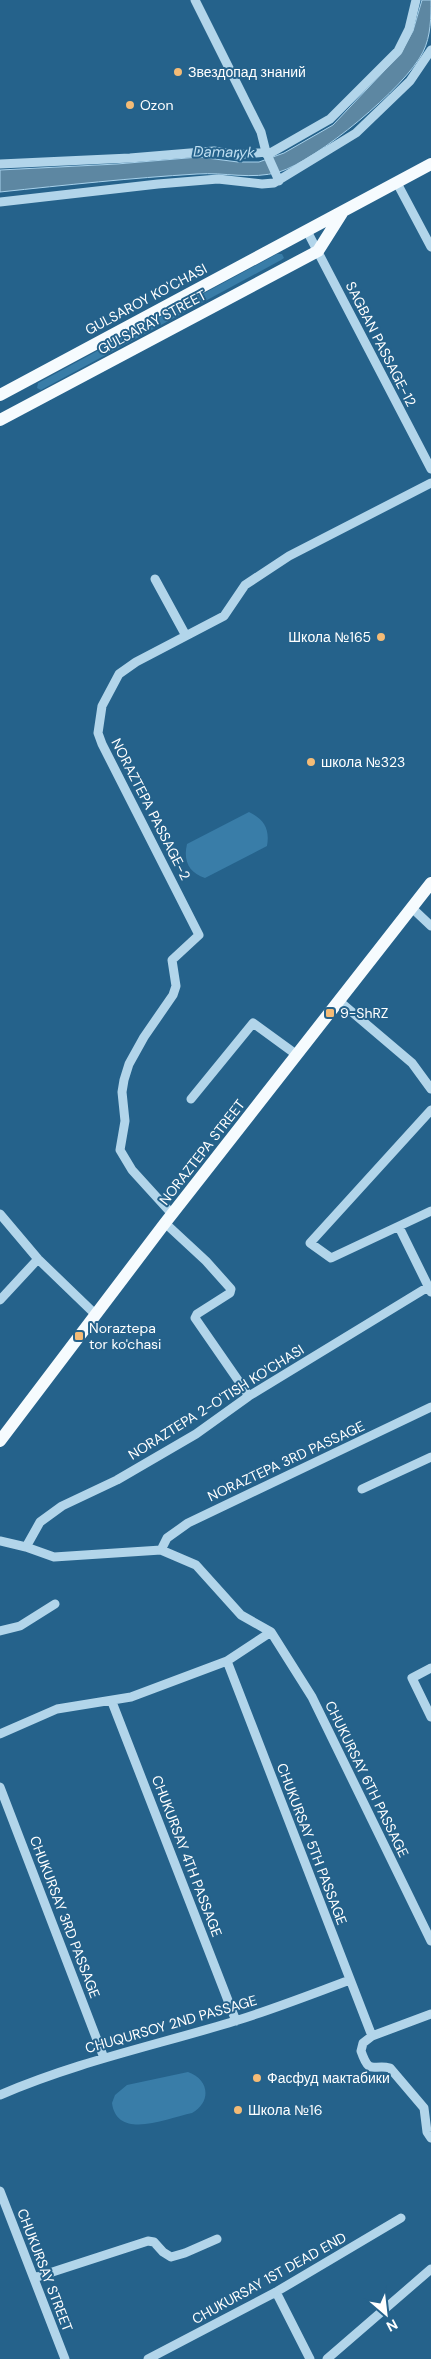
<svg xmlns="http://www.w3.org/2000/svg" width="431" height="2359" font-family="'DM Sans',sans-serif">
<rect width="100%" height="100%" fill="#25628b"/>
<path fill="#397da8" d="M277,254h5l2,4 -3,2 -240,130 -4,-2 1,-5z
M249,812c15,7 21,17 18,34l-62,32c-16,-5 -22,-17 -18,-34z
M188,2072c21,7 24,30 4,41 -24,5 -75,28 -80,-10l3,-8 12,-10z"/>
<path fill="#5d87a2" stroke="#a7d1eb" d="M422,0h9c0,17 0,36 -8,52 -17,35 -107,109 -144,120 -28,8 -54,0 -82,2 -66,4 -131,11 -197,18v-22l117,-6 82,-7 39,5h21l25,-9 49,-28 68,-72 12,-22z"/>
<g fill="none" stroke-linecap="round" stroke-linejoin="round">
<path stroke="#b2d5ea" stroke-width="9" d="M195,0l66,132 5,20 13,29
M267,155l63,-36 68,-68 11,-22 7,-29
M0,164l130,-6 84,-7 23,4 29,-3
M397,183l34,64
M0,202l158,-18 60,-5 44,5 12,-1 82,-50 54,-52 21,-31
M307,231l124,238
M155,579l30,55
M412,908l19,18
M339,1001l73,62 19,26
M191,1099l62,-76 44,32
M431,1110l-121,133 21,15 100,-47
M0,1214l38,45 57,55
M172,1214l-40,-44 -12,-20 5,-29 -3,-29 2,-12 5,-16 15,-27 29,-42 3,-9 -4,-26 27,-25 -97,-191 -4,-11 4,-27 17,-32 17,-12 88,-46 21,-31 44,-29 142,-73
M165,1223l41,38 25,28 -1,4 -33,21 -2,4 54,78
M399,1227l32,65
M0,1300l38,-41
M362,1489l69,-32
M0,1541l26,6 28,10 107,-7 35,15 45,50 30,17 41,65 119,244
M26,1547l14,-25 22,-16 55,-26 79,-46 53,-38 179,-109
M161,1550l6,-12 21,-15 243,-116
M0,1631l20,-5 35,-22
M227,1661l145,375
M431,1668l-19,10 19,39
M112,1702l124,319
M0,1734l57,-25 74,-12 96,-36 44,-29
M0,1787l104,271
M431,2014l-59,22 -9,7 -2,8c9,26 12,12 29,17l34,40 3,24 4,6
M0,2095c76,-33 157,-50 235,-74 39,-12 77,-27 115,-41
M0,2191l65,168
M34,2278l114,-37 6,1 9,10 8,5 14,-4 32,-14
M276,2292l34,67
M148,2359l128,-67 125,-74
M327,2359l104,-90"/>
<path stroke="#f6fbfe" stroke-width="12" d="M0,395l431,-231
M0,420l318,-169 24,-38
M0,1441l165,-218 266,-340"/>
</g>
<g fill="#f4bb76" stroke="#25628b" stroke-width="2">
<circle cx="178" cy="72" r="5"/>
<circle cx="130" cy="105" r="5"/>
<circle cx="381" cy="637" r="5"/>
<circle cx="311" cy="762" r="5"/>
<rect x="325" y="1008" width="10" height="10" rx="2.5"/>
<rect x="74" y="1331" width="10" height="10" rx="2.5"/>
<circle cx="257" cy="2078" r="5"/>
<circle cx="238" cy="2110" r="5"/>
</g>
<g text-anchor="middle" stroke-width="4" stroke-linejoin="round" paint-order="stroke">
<g font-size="14" fill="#fff" stroke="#25628b" text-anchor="start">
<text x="188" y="77">Звездопад знаний</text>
<text x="140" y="110">Ozon</text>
<text x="371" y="642" text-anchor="end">Школа №165</text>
<text x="321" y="767">школа №323</text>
<text x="340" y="1018">9-ShRZ</text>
<text x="89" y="1333">Noraztepa<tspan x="89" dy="16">tor ko'chasi</tspan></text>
<text x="267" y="2083">Фасфуд мактабики</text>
<text x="248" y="2115">Школа №16</text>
</g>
<g font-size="14" fill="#fff" stroke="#25628b">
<text transform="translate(146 299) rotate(-28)" y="5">GULSAROY KO'CHASI</text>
<text transform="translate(152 322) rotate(-28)" y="5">GULSARAY STREET</text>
<text transform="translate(381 344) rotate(63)" y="5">SAGBAN PASSAGE-12</text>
<text transform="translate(151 809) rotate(63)" y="5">NORAZTEPA PASSAGE-2</text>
<text transform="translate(202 1152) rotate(-52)" y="5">NORAZTEPA STREET</text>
<text transform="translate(216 1402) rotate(-32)" y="5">NORAZTEPA 2-O'TISH KO'CHASI</text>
<text transform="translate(286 1461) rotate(-25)" y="5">NORAZTEPA 3RD PASSAGE</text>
<text transform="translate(367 1779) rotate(64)" y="5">CHUKURSAY 6TH PASSAGE</text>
<text transform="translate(312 1844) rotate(69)" y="5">CHUKURSAY 5TH PASSAGE</text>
<text transform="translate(187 1856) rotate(69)" y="5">CHUKURSAY 4TH PASSAGE</text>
<text transform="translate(65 1917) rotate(69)" y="5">CHUKURSAY 3RD PASSAGE</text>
<text transform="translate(171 2024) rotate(-16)" y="5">CHUQURSOY 2ND PASSAGE</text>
<text transform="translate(45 2270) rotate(69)" y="5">CHUKURSAY STREET</text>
<text transform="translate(269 2278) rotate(-29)" y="5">CHUKURSAY 1ST DEAD END</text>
</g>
<g font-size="15" font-style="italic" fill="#bedef1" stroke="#25628b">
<text transform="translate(224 152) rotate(1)" y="5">Damaryk</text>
</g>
</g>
<g transform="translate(386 2314) rotate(152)" stroke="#25628b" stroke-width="4" paint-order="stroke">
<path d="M0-4L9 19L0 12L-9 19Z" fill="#ffffff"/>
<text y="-8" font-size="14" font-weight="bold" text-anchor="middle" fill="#ffffff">N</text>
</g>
</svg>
